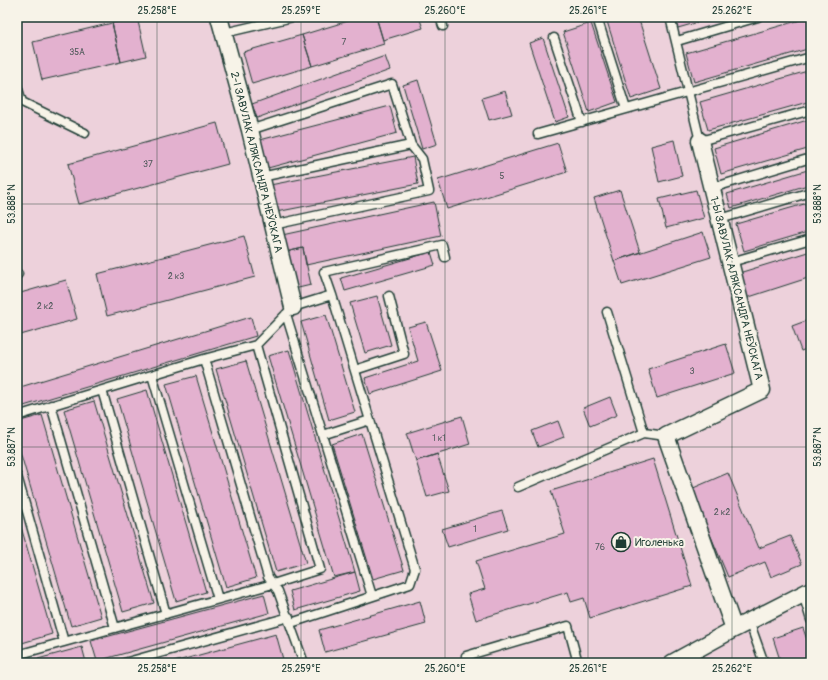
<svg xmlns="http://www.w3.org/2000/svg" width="828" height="680" font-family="Pangolin,sans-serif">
<rect width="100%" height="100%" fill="#f1dfe0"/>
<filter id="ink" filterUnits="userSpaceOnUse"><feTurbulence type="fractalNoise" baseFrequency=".025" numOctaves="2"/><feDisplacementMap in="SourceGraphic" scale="8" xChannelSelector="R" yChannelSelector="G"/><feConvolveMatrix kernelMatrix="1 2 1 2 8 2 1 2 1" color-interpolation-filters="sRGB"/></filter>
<g filter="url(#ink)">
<path fill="#edd1db" d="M17,17h794v646h-794z"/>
<path fill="#e3b1cf" stroke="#1f3d34" d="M137,17l9,39 -25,6 -9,-39z
M361,17h15l8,27 -72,22 -10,-31z
M389,17h30l4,11 -40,12 -6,-20z
M609,17h29l23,72 -30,10 -25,-81z
M675,17h41l-38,11z
M811,17v31l-117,34 -8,-29z
M112,23l9,39 -79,18 -9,-38z
M591,23l26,79 -28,10 -26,-80z
M302,35l10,31 -60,18 -9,-32z
M543,38l26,79 -14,5 -26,-79z
M385,56l5,14 -133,48 -5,-14z
M811,70v31l-103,29 -8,-28z
M418,80l19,64 -15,5 -19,-64z
M505,91l7,23 -23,6 -7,-22z
M390,106l7,27 -129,35 -8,-28z
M811,119v29l-90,26 -7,-26z
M217,123l11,41 -149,40 -11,-40z
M674,140l8,36 -23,6 -8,-36z
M558,143l9,29 -120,37 -9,-29z
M413,157l5,27 -142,28 -6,-27z
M811,169v15l-80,24 -4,-14z
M620,190l20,62 -26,9 -20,-63z
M696,190l8,28 -38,10 -7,-29z
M434,202l7,34 -135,29 -3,-17 -17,4 -4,-17z
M811,202v29l-67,20 -8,-27z
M703,232l8,25 -89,28 -8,-24z
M244,236l11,41 -148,39 -10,-42z
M303,248l8,37 -17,4 -8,-37z
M811,251v26l-65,21 -7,-25z
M431,252l4,13 -90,26 -4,-13z
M66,280l11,39 -60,17v-42z
M377,296l14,49 -26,8 -15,-50z
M326,315l29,97 -26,8 -28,-98z
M251,317l5,19 -239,72v-20z
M811,319v28l-10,4 -9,-25z
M426,322l16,49 -72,23 -5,-16 53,-17 -10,-34z
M726,344l9,29 -78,25 -9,-29z
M289,350l66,222 -21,5 -66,-221z
M246,361l60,202 -30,9 -60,-203z
M196,376l60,202 -30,9 -60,-203z
M147,390l59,202 -30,9 -59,-202z
M610,397l7,18 -27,11 -7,-18z
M94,401l60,202 -31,9 -59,-202z
M42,415l59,202 -30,9 -54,-185v-19z
M462,416l8,28 -54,17 -9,-28z
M558,421l6,16 -26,10 -6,-16z
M362,434l42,136 -31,9 -41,-135z
M437,454l12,37 -22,6 -11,-36z
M653,459l39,127 -102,32 -6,-20 -13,4 -3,-10 -92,28 -8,-26 17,-5 -9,-28 89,-27 -14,-43z
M728,473l31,75 31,-12 12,28 -31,13 -6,-15 -37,15 -37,-88z
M502,511l6,18 -60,18 -6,-18z
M17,513l35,121 -30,9 -5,-19z
M355,572l5,19 -65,19 -5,-19z
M264,594l5,19 -172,48 -6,-20z
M420,601l6,23 -101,28 -6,-22z
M803,628l8,24v11h-30l-8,-25z
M276,634l8,29h-114z
M82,647l4,15 -5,1h-58z"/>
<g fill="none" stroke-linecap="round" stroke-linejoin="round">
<g stroke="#1f3d34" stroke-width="11">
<path id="lane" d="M440,17l3,9
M670,17l30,124 111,-31
M599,24l27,85
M224,33l69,-16
M554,38l28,84
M677,41l81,-24
M17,86l5,16 63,31
M250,130l142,-46 19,61 11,14 7,32 -156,34
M538,134l273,-77
M261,177l150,-32
M712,188l99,-30
M720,219l91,-27
M731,262l80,-23
M17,274h1
M607,312l37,121
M286,314l86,282
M204,359l64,218 10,14 26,72
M355,370l49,-16 -15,-58
M152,375l66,224
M102,390l64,224
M51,405l64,223
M17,416l187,-57 52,-14 37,-38 39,-12 -8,-23 118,-27 3,12
M323,435l47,-15
M17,476l47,166
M518,487l126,-54 22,3
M803,594l8,26
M749,621l15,42
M291,623l119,-39 5,-15 -83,-274
M17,655l256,-71 47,-15 -64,-224
M466,656l102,-30 10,37
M124,663l165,-46"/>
</g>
<g stroke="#1f3d34" stroke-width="19">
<path id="street" d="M219,17l31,113 43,177
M700,141l62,249 -96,46 68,193
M672,663l62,-34 77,-39"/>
</g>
<use href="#lane" stroke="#f7f3e8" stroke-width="8"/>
<use href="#street" stroke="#f7f3e8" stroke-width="16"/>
</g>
</g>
<path fill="none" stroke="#1f3d34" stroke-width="1" stroke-opacity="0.45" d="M157,17v646M301,17v646M445,17v646M588,17v646M732,17v646M17,204h794M17,447h794"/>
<defs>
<g id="shop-ring" transform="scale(1)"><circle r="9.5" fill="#f7f3e8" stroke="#1f3d34" stroke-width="1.5"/><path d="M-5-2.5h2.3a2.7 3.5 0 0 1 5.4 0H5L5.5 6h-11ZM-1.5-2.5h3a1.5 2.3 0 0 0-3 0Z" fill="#1f3d34"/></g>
</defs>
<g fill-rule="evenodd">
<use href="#shop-ring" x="621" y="542"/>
</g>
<g text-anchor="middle" stroke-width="4" stroke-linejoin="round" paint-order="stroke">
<g font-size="9" fill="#505a5b">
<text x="344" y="45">7</text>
<text x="77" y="55">35А</text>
<text x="148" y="167">37</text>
<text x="502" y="179">5</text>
<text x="176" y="279">2 к3</text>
<text x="45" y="309">2 к2</text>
<text x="692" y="374">3</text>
<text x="439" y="441">1 к1</text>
<text x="722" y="515">2 к2</text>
<text x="475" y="532">1</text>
<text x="600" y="550">76</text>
</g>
<g font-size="11" fill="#1f3d34" stroke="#f7f3e8">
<text transform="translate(257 162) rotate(76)" y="4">2-І ЗАВУЛАК АЛЯКСАНДРА НЕЎСКАГА</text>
<text transform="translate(737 288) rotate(76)" y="4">1-Ы ЗАВУЛАК АЛЯКСАНДРА НЕЎСКАГА</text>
</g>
<g font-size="11" fill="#1f3d34" stroke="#f7f3e8" text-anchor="start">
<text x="635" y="546">Иголенька</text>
</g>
</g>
<rect width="828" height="680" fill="none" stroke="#f7f3e8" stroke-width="44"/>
<rect x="22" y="22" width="784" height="636" fill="none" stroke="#1f3d34" stroke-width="1.5"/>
<g font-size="10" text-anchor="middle" fill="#1f3d34">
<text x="157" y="14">25.258°E</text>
<text x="301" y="14">25.259°E</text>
<text x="445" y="14">25.260°E</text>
<text x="588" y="14">25.261°E</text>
<text x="732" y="14">25.262°E</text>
<text transform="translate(11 204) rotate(-90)" y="4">53.888°N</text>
<text transform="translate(817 204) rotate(-90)" y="4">53.888°N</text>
<text transform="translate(11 447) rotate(-90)" y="4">53.887°N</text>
<text transform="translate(817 447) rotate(-90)" y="4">53.887°N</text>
<text x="157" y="672">25.258°E</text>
<text x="301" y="672">25.259°E</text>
<text x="445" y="672">25.260°E</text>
<text x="588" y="672">25.261°E</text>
<text x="732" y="672">25.262°E</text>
</g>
</svg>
